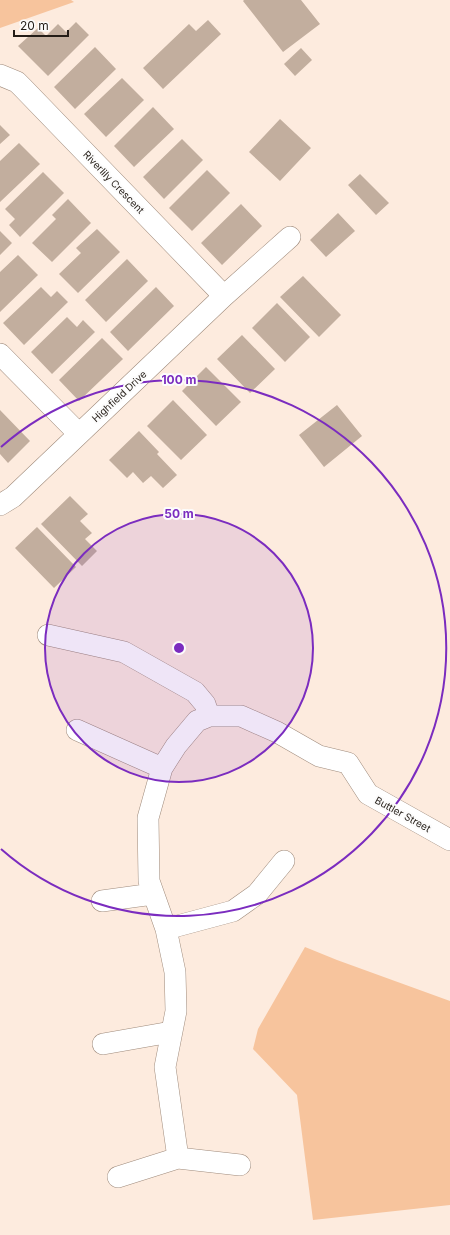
<svg xmlns="http://www.w3.org/2000/svg" width="450" height="1235" font-family="Inter,sans-serif">
<rect width="100%" height="100%" fill="#fdebde"/>
<path fill="#f7c49d" d="M0,0h71l3,2 -74,26z
M305,947l32,13 113,41v204l-137,15 -16,-125 -44,-46 5,-20z"/>
<path fill="#c2ae9e" d="M244,0h57l19,24 -37,28 -40,-51z
M208,20l13,14 -58,55 -20,-21 46,-44 7,7z
M76,22l13,13 -41,41 -30,-30 20,-18 8,8 12,-12 8,8z
M95,47l21,22 -41,40 -21,-22z
M301,48l11,12 -17,16 -11,-12z
M122,78l22,22 -38,37 -22,-23z
M153,107l21,22 -40,38 -20,-21z
M280,119l31,29 -31,33 -31,-29z
M0,125l10,10 -10,9z
M182,139l21,21 -39,39 -21,-22z
M19,143l21,21 -40,38v-41z
M207,170l23,23 -38,38 -23,-23z
M43,172l21,21 -44,44 -11,-12 6,-6 -10,-10z
M360,174l29,29 -13,12 -28,-30z
M68,199l23,24 -39,39 -20,-19 24,-24 -4,-4z
M241,204l21,22 -40,39 -21,-22z
M338,213l17,18 -29,26 -16,-17z
M97,229l23,23 -42,41 -19,-19 22,-21 -5,-5z
M0,231l12,12 -12,12z
M18,255l20,20 -38,37v-40z
M127,259l21,22 -42,41 -21,-22z
M303,276l38,39 -22,22 -39,-40z
M41,287l10,10 6,-6 11,11 -44,43 -21,-22z
M156,287l18,19 -46,45 -18,-19z
M277,303l33,34 -25,25 -33,-34z
M67,317l10,10 6,-7 12,12 -43,42 -21,-22z
M242,335l33,34 -25,24 -33,-34z
M102,338l21,21 -44,42 -20,-21z
M206,367l35,35 -25,24 -34,-35z
M173,400l34,35 -26,25 -34,-34z
M337,405l25,31 -38,31 -25,-32z
M0,410l30,31 -22,22 -8,-9z
M139,431l20,21 -2,2 20,21 -14,13 -12,-12 -8,7 -10,-11 -6,6 -18,-18z
M70,496l18,18 -8,7 12,12 -7,6 12,12 -15,15 -41,-42z
M37,527l39,40 -22,21 -39,-40z"/>
<g fill="none" stroke-linecap="round" stroke-linejoin="round">
<g stroke="#9f8b7c" stroke-width="22">
<path id="street" d="M0,75l17,7 6,6 201,208
M0,354l79,80
M0,505l13,-8 211,-201 66,-59
M48,635l76,17 71,40 10,12 4,12
M77,730l85,38
M102,901l51,-7
M166,929l67,-18 24,-17 27,-33
M103,1044l68,-12
M178,1158l-13,-91 11,-56 -1,-39 -9,-43 -17,-48 -1,-63 14,-50 14,-22 21,-25 12,-5h32l36,16 42,24 29,7 20,31 82,46
M118,1177l60,-19 62,7"/>
</g>
<use href="#street" stroke="#fff" stroke-width="21"/>
</g>
<circle cx="179" cy="648" r="134" fill="#7b2cbf" fill-opacity=".12"/>
<g fill="none" stroke="#7b2cbf" stroke-width="2">
<circle cx="179" cy="648" r="134"/>
<path d="M1 447A268 268 0 1 1 1 849"/>
</g>
<g text-anchor="middle" stroke-width="4" stroke-linejoin="round" paint-order="stroke">
<g font-size="10" fill="#241d17" stroke="#fcfcfc">
<text transform="translate(114 182) rotate(46)" y="4">Riverlily Crescent</text>
<text transform="translate(119 396) rotate(-43)" y="4">Highfield Drive</text>
<text transform="translate(403 814) rotate(29)" y="4">Buttler Street</text>
</g>
</g>
<circle cx="179" cy="648" r="6" fill="#7b2cbf" stroke="#fcfcfc" stroke-width="2"/>
<g font-size="12" text-anchor="middle" font-weight="bold" fill="#7b2cbf" stroke="#fcfcfc" stroke-width="4" stroke-linejoin="round" paint-order="stroke">
<text x="179" y="384">100 m</text>
<text x="179" y="518">50 m</text>
</g>
<path d="M14 30v6h54v-6" fill="none" stroke="#241d17" stroke-width="2"/>
<text x="20" y="30" font-size="12" fill="#241d17" stroke="#fcfcfc" stroke-width="3" paint-order="stroke">20 m</text>
</svg>
